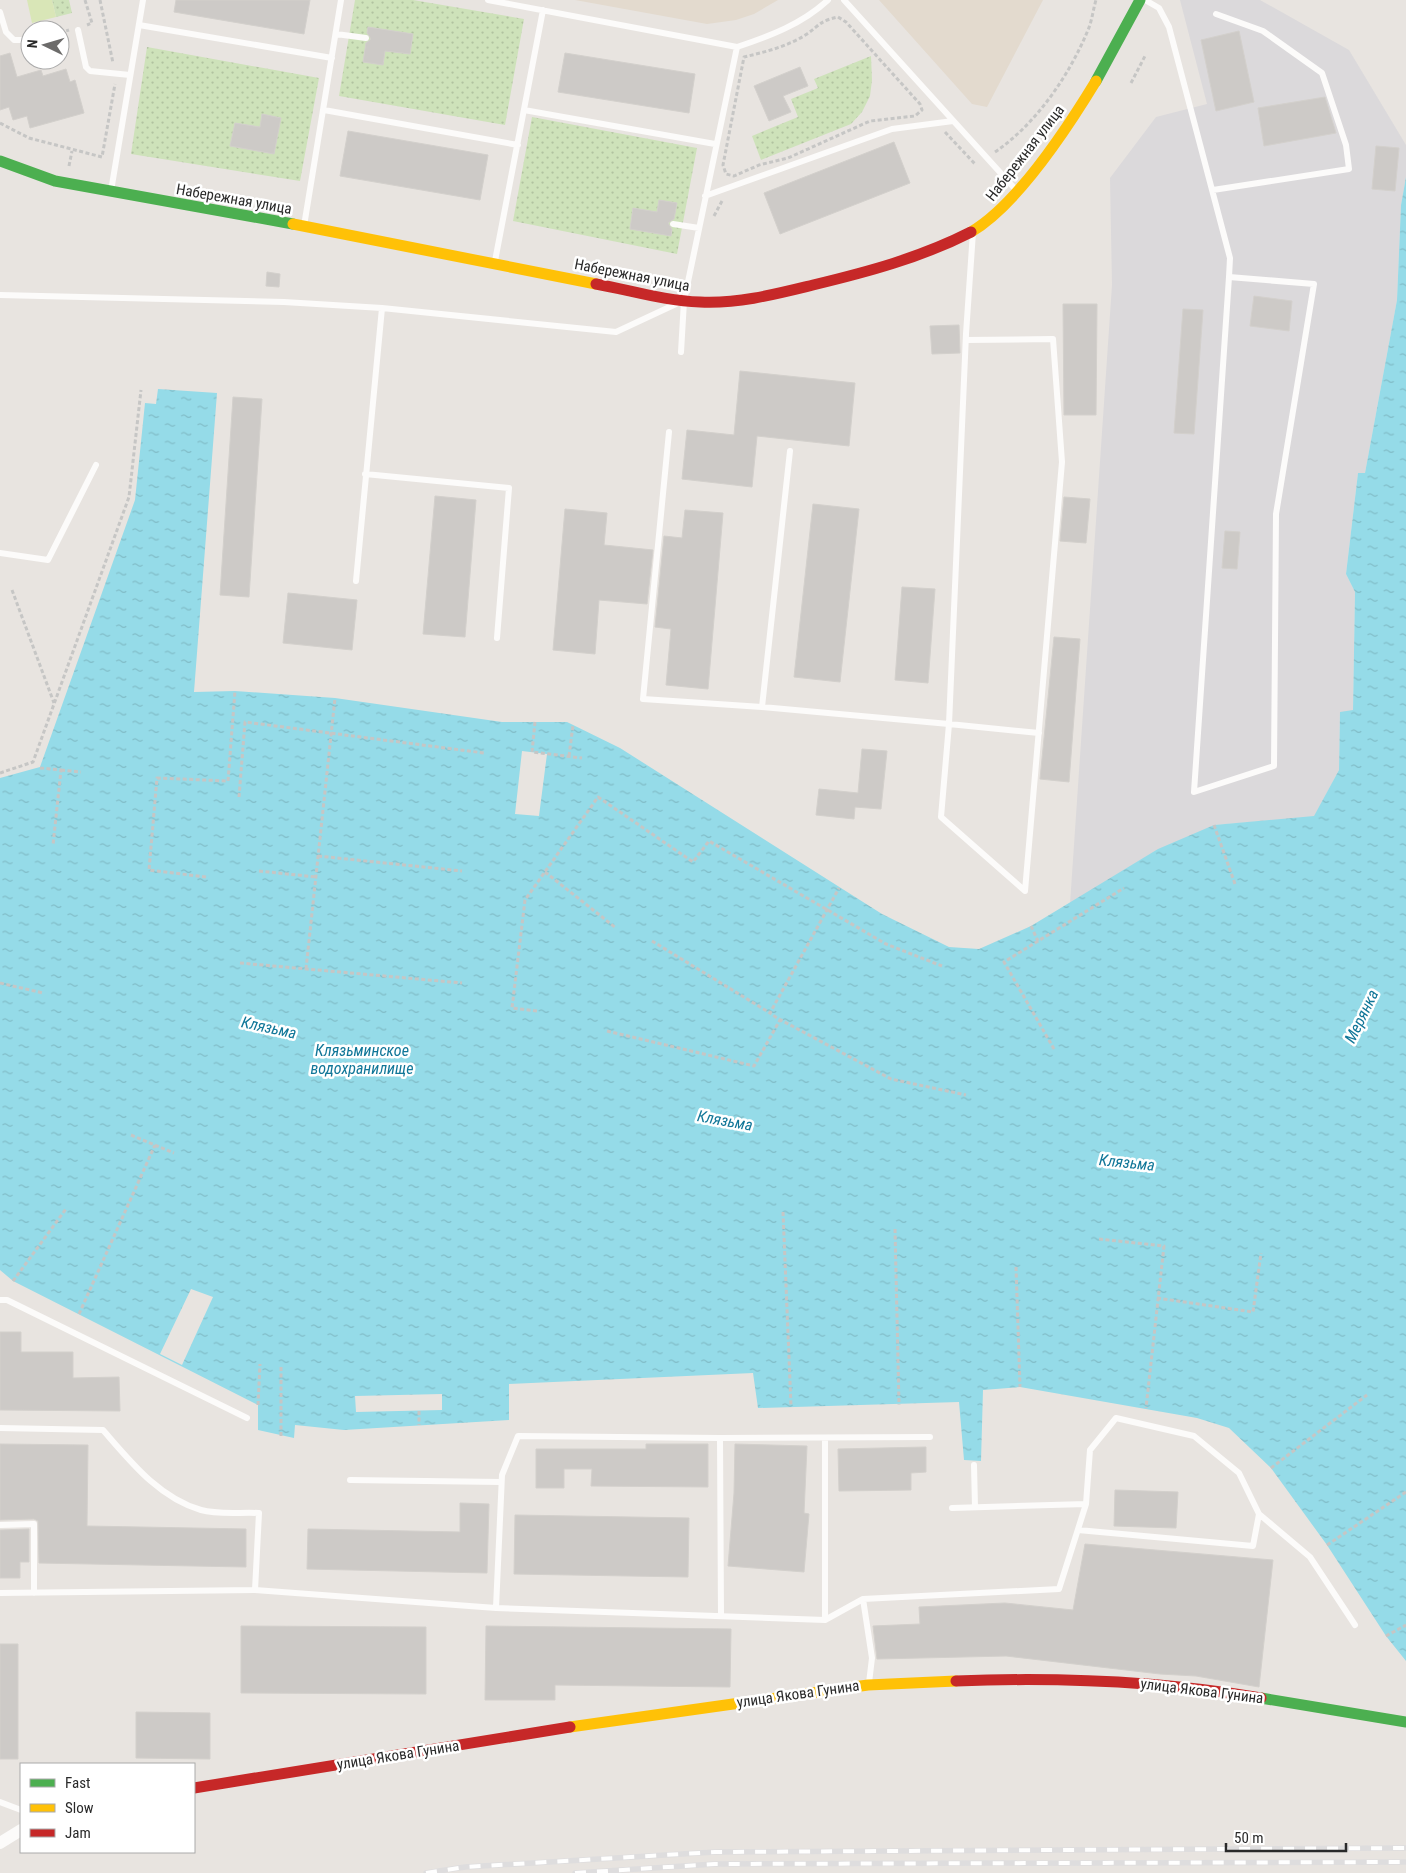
<svg xmlns="http://www.w3.org/2000/svg" width="1406" height="1873" font-family="'Roboto Condensed',sans-serif">
<defs>
<pattern id="park-dots" width="8" height="8" patternUnits="userSpaceOnUse" patternTransform="scale(1.25)"><rect width="8" height="8" fill="#cee2ba"/><path d="M2 2h.1M6 6h.1" fill="none" stroke="#b1c2a0" stroke-width="1.8" stroke-linecap="round"/></pattern>
<pattern id="water-ripples" width="26" height="14" patternUnits="userSpaceOnUse" patternTransform="scale(1.25)"><rect width="26" height="14" fill="#95dbe8"/><path d="M2 4q2-2 4 0t4 0M15 11q2-2 4 0t4 0" fill="none" stroke="#81bcc7"/></pattern>
</defs>
<rect width="100%" height="100%" fill="#e8e4e0"/>
<path fill="#dbd9db" d="M1180,0h80l89,50 57,95v32l-5,28 -4,95 -32,173h-7l-12,101 9,18 -2,119 -13,2 -1,57 -25,47 -100,8 -144,79 42,-619 -2,-107 46,-61 51,-13z"/>
<path fill="#e3dace" d="M575,0h203l-24,14 -18,6 -29,4z
M879,0h164l-56,107 -15,-3z"/>
<path fill="url(#park-dots)" d="M52,0h17l3,13 -16,4z
M355,0h58l111,19 -19,106 -166,-29z
M147,47l172,31 -19,103 -169,-27z
M871,56l1,24 -2,16 -8,16 -11,12 -90,36 -9,-24 46,-19 -7,-18 27,-11 -4,-9z
M532,117l165,31 -20,106 -164,-33z"/>
<path fill="#d9e6b7" d="M27,0h25l4,17 -24,6z"/>
<path fill="url(#water-ripples)" d="M1406,177v1484l-20,-25 -59,-91 -56,-77 -42,-40 -32,-10 -177,-31 -37,3 -2,71 -17,-1 -5,-58 -201,6 -5,-35 -244,11v36l-165,10 -49,-5 -1,13 -36,-8v-25l-245,-124 -13,-11v-492l40,-11 95,-267 10,-97 11,1 2,-15 59,4 -23,299 41,-1 100,7 167,24h65l53,26 262,166 67,33 30,2 52,-23 127,-77 56,-24 100,-9 25,-46 1,-58 13,-2 2,-118 -9,-18 12,-101h7l32,-173 4,-95z"/>
<path fill="#e8e4e0" d="M522,751l25,3 -8,62 -24,-2z
M191,1289l22,8 -31,68 -22,-11z
M442,1394v16l-86,2 -1,-16z"/>
<path fill="#cdcac7" stroke="#d3d0cc" d="M176,0h134l-6,34 -130,-22z
M368,27l45,7 -3,20 -25,-3 -2,14 -20,-3 3,-19 5,-4 -4,-6z
M1239,31l15,71 -38,9 -15,-71z
M10,53l7,24 24,-7 2,6 23,-7 4,13 5,-2 9,33 -54,15 -3,-12 -14,4 -4,-13 -9,3v-54z
M565,53l130,21 -6,39 -131,-21z
M800,67l8,19 -25,10 8,16 -22,9 -15,-35z
M1325,97l11,36 -72,13 -6,-38z
M262,114l19,4 -7,36 -44,-8 5,-23 25,4z
M348,131l140,24 -8,45 -140,-24z
M894,142l16,41 -130,51 -16,-41z
M1376,146l23,2 -4,43 -23,-2z
M659,200l18,3 -3,16 -6,4 4,6 -1,7 -41,-7 3,-21 24,4z
M267,272l13,2 -1,13 -13,-1z
M1254,296l38,5 -3,30 -39,-5z
M1063,304h34l-1,111h-32z
M1183,309l20,1 -9,124 -20,-1z
M959,325l1,28 -28,1 -2,-28z
M740,371l115,12 -6,63 -92,-10 -5,51 -70,-8 5,-49 47,5z
M233,397l29,2 -13,198 -29,-2z
M435,496l41,4 -11,137 -42,-3z
M1064,497l26,2 -4,44 -26,-2z
M813,504l46,5 -19,173 -46,-5z
M565,509l42,4 -3,32 49,5 -6,54 -48,-4 -4,54 -42,-4z
M685,510l38,3 -15,176 -42,-4 5,-56 -16,-2 9,-91 18,2z
M1225,531l15,1 -3,37 -15,-1z
M902,587l33,2 -7,94 -33,-3z
M288,593l69,7 -5,50 -69,-7z
M1054,637l26,2 -11,143 -29,-3z
M862,749l25,2 -6,58 -26,-2 -1,12 -38,-4 3,-26 39,4z
M0,1332h21v20h52v26l46,-1 1,34 -120,-1z
M0,1444l88,1 -1,81 159,3v38l-207,-4 -1,-42 -4,-2 -34,1z
M646,1444h62v43l-117,-1 1,-17h-28v19h-28v-39h110z
M735,1444l72,2 -3,67 5,1 -5,58 -76,-6 6,-73z
M926,1447v25l-15,1v17l-72,1 -1,-42z
M1115,1490l63,2 -2,36 -62,-2z
M460,1503l29,1 -2,69 -180,-4 1,-40 152,3z
M515,1515l174,3 -1,59 -174,-3z
M29,1529v33h-9v16h-20v-48z
M1085,1544l188,16 -14,127 -63,-11 -36,-2 -154,-18 -129,3 -4,-33 47,-2 -1,-17 86,-4 68,7z
M241,1626l185,1v67l-185,-1z
M486,1626l245,3 -1,58 -175,-2v15h-70z
M0,1644h18v115h-18z
M136,1712l74,1v46l-74,-1z"/>
<g fill="none" stroke-linecap="round" stroke-linejoin="round">
<path stroke="#c6c6c5" stroke-width="3" stroke-dasharray="4 2.5" stroke-linecap="butt" d="M85,0l7,23 -5,2
M100,0l13,63
M838,17l8,5 74,82 2,6 -7,6 -45,5 -82,37 -29,7 -25,11 -8,-2 -3,-9 21,-108c21,-5 45,-11 63,-23 14,-10 13,-13 31,-17z
M60,33l9,-3
M1131,83l14,-27
M0,123l29,15 73,19 13,-73
M945,132l30,32
M995,152c41,-28 74,-76 93,-122 4,-9 5,-20 8,-30
M69,166l3,-15
M714,216l8,-15
M12,590l42,113
M535,722l-3,30 50,6
M569,756l4,-31
M40,768l21,2 -8,75
M61,770l20,2
M0,773l33,-11 96,-265 12,-107
M239,797l6,-75 239,31
M1214,825l21,59
M318,856l144,15
M259,871l57,6
M545,872l71,56
M206,877l-57,-7 8,-92 71,3 7,-90
M1031,926l7,15
M652,941l118,72 69,-125
M240,963l222,20
M306,969l29,-271
M0,983l43,10
M537,1011l-25,-3 13,-108 73,-103 95,65 16,-21 177,103 56,22
M779,1019l112,60 75,16
M607,1031l147,35 26,-46 -10,-7
M1054,1049l-50,-87 120,-74
M131,1135l43,18
M783,1212l8,194
M895,1229l4,176
M1099,1239l65,7 -18,162
M1016,1267l4,120
M13,1281l53,-72
M1157,1298l96,14 8,-59
M79,1314l76,-169
M258,1405l2,-41
M419,1411v14
M281,1436v-70
M1271,1468l96,-73
M1327,1545l79,-53
M1386,1636l20,-11"/>
<path stroke="#fcfbfa" stroke-width="6" d="M488,0l249,47c33,-11 65,-23 91,-47
M844,0l172,190
M1145,0l14,8 10,19 61,231 -1,19 -35,515 80,-26 2,-252 38,-230 -85,-7
M0,12l6,20 8,8h16
M139,25l193,33
M78,30l8,37 4,4 40,4
M336,34l30,4
M324,110l194,35
M524,110l191,34
M1213,190l136,-21 -3,-24 -24,-72 -59,-42 -47,-17
M111,191l32,-191
M705,196l187,-67 61,-8
M673,224l26,4
M304,226l37,-226
M495,261l48,-251
M0,295l284,7 98,6 234,24 60,-28
M966,340l87,-1 9,123 -37,429 -84,-74 8,-93 90,9
M681,352l3,-51 53,-254
M669,432l-26,267 119,8
M790,451l-28,256 187,17 17,-390 7,-102
M365,474l144,14 -12,150
M0,553l48,7 48,-95
M356,581l26,-273
M0,1300h7l240,118
M0,1428l103,2c27,31 56,68 98,80 17,5 40,2 58,3l-4,77
M720,1438l210,-1
M825,1438v182
M974,1465l1,42
M350,1480l151,2
M952,1508l134,-4
M1259,1514l51,43 45,68
M0,1525l34,-1v69
M0,1593l255,-3 241,18 329,12 38,-21 196,-10 27,-85 4,-54 26,-32 78,18 45,37 20,41 -6,32 -175,-16
M863,1599l9,59 -3,25
M496,1608l6,-133 16,-39 202,2 1,178
M0,1802l21,8"/>
<path stroke="#fcfbfa" stroke-width="12" d="M0,1843l21,-13"/>
<path stroke="#4caf50" stroke-width="11" d="M1096,81l44,-81
M0,161l55,20 238,43
M1261,1698l145,24"/>
<path stroke="#ffc107" stroke-width="11" d="M293,224l303,60
M971,232c46,-27 97,-105 125,-151
M570,1727l298,-42 88,-4"/>
<path stroke="#c62828" stroke-width="11" d="M596,284c34,6 69,17 104,18 38,2 76,-8 113,-17 54,-13 107,-27 158,-53
M956,1681c102,-4 204,0 305,17
M194,1788l376,-61"/>
<g stroke="#deddde" stroke-width="5.5">
<path id="rail" d="M426,1873l39,-6 250,-15 691,-4
M575,1873l140,-9 691,-2"/>
</g>
<use href="#rail" stroke="#fff" stroke-width="4" stroke-dasharray="11" stroke-linecap="butt"/>
</g>
<g text-anchor="middle" stroke-width="5" stroke-linejoin="round" paint-order="stroke">
<g font-size="15" fill="#2a2a2a" stroke="#fff">
<text transform="translate(1025 153) rotate(-52)" y="5">Набережная улица</text>
<text transform="translate(234 199) rotate(10)" y="5">Набережная улица</text>
<text transform="translate(632 275) rotate(11)" y="5">Набережная улица</text>
<text transform="translate(1202 1691) rotate(7)" y="5">улица Якова Гунина</text>
<text transform="translate(798 1694) rotate(-8)" y="5">улица Якова Гунина</text>
<text transform="translate(398 1755) rotate(-9)" y="5">улица Якова Гунина</text>
</g>
<g font-size="16" font-style="italic" fill="#107698" stroke="#fff">
<text transform="translate(1361 1016) rotate(-64)" y="6">Мерянка</text>
<text transform="translate(269 1027) rotate(12)" y="6">Клязьма</text>
<text x="362" y="1056">Клязьминское<tspan x="362" dy="18">водохранилище</tspan></text>
<text transform="translate(725 1120) rotate(10)" y="6">Клязьма</text>
<text transform="translate(1127 1162) rotate(6)" y="6">Клязьма</text>
</g>
</g>
<rect x="20" y="1763" width="175" height="90" fill="#ffffff" stroke="#aaaaaa"/>
<rect x="30" y="1779" width="25" height="8" fill="#4caf50" stroke="#aaaaaa"/>
<text x="65" y="1788" font-size="15" fill="#2a2a2a">Fast</text>
<rect x="30" y="1804" width="25" height="8" fill="#ffc107" stroke="#aaaaaa"/>
<text x="65" y="1813" font-size="15" fill="#2a2a2a">Slow</text>
<rect x="30" y="1829" width="25" height="8" fill="#c62828" stroke="#aaaaaa"/>
<text x="65" y="1838" font-size="15" fill="#2a2a2a">Jam</text>
<g transform="translate(45 45) rotate(275)"><circle r="24" fill="#ffffff" stroke="#aaaaaa"/>
<path d="M0-4L9 19L0 12L-9 19Z" fill="#6c6b6a"/>
<text y="-8" font-size="14" font-weight="bold" text-anchor="middle" fill="#2a2a2a">N</text>
</g>
<path d="M1226 1843v8h120v-8" fill="none" stroke="#2a2a2a" stroke-width="2.5"/>
<text x="1234" y="1843" font-size="15" fill="#2a2a2a" stroke="#ffffff" stroke-width="4" paint-order="stroke">50 m</text>
</svg>
